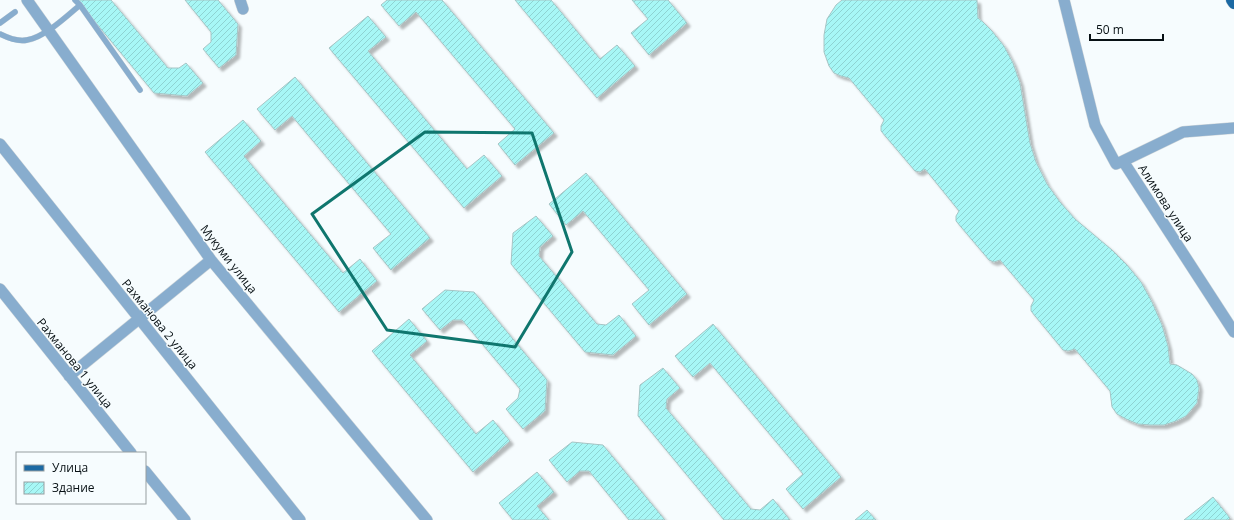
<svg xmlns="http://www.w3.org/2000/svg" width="1234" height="520" font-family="'Open Sans',sans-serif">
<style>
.building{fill:url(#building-hatch);stroke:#a6c4c4;filter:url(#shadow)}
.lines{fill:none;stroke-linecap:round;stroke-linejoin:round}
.service-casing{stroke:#d0d6d9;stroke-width:6}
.minor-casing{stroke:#d0d6d9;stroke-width:12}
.primary-casing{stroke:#d0d6d9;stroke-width:13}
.service{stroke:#88adce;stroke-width:5.5}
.minor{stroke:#88adce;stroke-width:11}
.primary{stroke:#1b69a3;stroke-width:12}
.marked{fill:none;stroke:#0f766e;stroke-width:3;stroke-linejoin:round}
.labels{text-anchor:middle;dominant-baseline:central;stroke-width:3;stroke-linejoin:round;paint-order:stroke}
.street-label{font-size:12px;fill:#071014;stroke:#f6fcfe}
</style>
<defs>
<pattern id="building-hatch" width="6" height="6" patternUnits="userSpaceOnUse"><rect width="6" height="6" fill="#a7f7f6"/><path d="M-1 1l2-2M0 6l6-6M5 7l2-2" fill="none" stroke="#8ed3d2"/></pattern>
<filter id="shadow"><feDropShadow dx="3.5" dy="3.5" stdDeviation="1" flood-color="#0004"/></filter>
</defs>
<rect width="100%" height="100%" fill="#f6fcfe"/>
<path class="building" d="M 77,0 L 111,0 L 168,68 L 179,68 L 186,63 L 203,83 L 187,96 L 154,93 Z
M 185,0 L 218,0 L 238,24 L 236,55 L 219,68 L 203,49 L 211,42 L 211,32 Z
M 387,0 L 442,0 L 554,133 L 515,165 L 498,144 L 515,129 L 416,12 L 399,26 L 381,5 Z
M 515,0 L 551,0 L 600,59 L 617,45 L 635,66 L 597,98 Z
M 632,0 L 668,0 L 687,23 L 649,55 L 631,33 L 648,19 Z
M 842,0 L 977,0 L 978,18 L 983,22 L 992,31 L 1004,46 L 1013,63 L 1020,83 L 1030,143 L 1036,162 L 1047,184 L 1060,202 L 1075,219 L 1112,250 L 1127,265 L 1141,282 L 1152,302 L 1162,325 L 1168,346 L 1170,364 L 1177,365 L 1192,374 L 1197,380 L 1199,388 L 1197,403 L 1186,416 L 1176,421 L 1164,425 L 1150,425 L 1138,424 L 1126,419 L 1117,414 L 1112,407 L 1110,391 L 1075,349 L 1068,351 L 1063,350 L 1031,311 L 1031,306 L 1034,300 L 1000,260 L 994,262 L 989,260 L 956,221 L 956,216 L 959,211 L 925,169 L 920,172 L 915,171 L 881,131 L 881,126 L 884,120 L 849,78 L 841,76 L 834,73 L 829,66 L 824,52 L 824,35 L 827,19 L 836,5 Z
M 368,16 L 386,37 L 368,51 L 467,169 L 484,155 L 502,176 L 464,208 L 329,48 Z
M 295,77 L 430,238 L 391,270 L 373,248 L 391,234 L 292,116 L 275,130 L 257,109 Z
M 243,120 L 261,141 L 244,156 L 343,273 L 360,259 L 377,281 L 339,312 L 205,152 Z
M 586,173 L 687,294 L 649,325 L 632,304 L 649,290 L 583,211 L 566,225 L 549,204 Z
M 536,216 L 553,236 L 540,247 L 539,256 L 597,324 L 606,325 L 619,315 L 636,336 L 613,355 L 585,352 L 511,264 L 513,233 Z
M 445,290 L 474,292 L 547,380 L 545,411 L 523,429 L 506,409 L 518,398 L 520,389 L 462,320 L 453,320 L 440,330 L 422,309 Z
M 409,319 L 427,341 L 410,355 L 476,434 L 493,420 L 510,441 L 473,472 L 372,351 Z
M 713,324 L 841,477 L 803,509 L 786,489 L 803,474 L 710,363 L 693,377 L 675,356 Z
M 663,368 L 680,388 L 667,399 L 666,408 L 751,509 L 760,510 L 773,499 L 790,520 L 724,520 L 638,416 L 640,385 Z
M 572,442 L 603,445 L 665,520 L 629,520 L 589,471 L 580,471 L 567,482 L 549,460 Z
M 537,472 L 554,492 L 537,506 L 549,520 L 513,520 L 499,503 Z
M 1213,497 L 1230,518 L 1228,520 L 1184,520 Z
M 867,510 L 876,520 L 855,520 Z"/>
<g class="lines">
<defs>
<path id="service" d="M 80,5 L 140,90
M 0,23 L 15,12
M 0,34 C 8,38 18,42 27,40 C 45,37 67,16 80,5 L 75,0"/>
<path id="minor" d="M 27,0 L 211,260 L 427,520
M 240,0 L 243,9
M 1064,0 L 1095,125 L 1116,164 L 1123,161 L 1234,332
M 0,144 L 300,520
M 1123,161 L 1183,132 L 1234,128
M 0,289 L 131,453
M 69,376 L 211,260
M 145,471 L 185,520"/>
<path id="primary" d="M 1232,0 L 1234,3"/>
</defs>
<use href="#service" class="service-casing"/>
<use href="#minor" class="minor-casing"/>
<use href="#primary" class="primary-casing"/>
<use href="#service" class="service"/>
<use href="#minor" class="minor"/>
<use href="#primary" class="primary"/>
</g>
<path class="marked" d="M 425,132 L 532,133 L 572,252 L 515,347 L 387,330 L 312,214 Z"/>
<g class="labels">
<g class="street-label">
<text transform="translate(1166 203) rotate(57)">Алимова улица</text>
<text transform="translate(229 259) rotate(52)">Мукуми улица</text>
<text transform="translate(160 324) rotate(51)">Рахманова 2 улица</text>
<text transform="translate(75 363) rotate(51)">Рахманова 1 улица</text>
</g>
</g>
<rect x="16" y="452" width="130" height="52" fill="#f6fcfe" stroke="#969ea0"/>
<rect x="24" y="465" width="20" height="6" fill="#1b69a3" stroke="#969ea0"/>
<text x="52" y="472" font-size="12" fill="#071014">Улица</text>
<rect x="24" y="482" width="20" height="12" fill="url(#building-hatch)" stroke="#969ea0"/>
<text x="52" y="492" font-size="12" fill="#071014">Здание</text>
<path d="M1090 34v6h73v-6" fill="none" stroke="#071014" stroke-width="2"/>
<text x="1096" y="34" font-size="12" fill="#071014" stroke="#f6fcfe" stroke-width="3" paint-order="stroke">50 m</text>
</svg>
